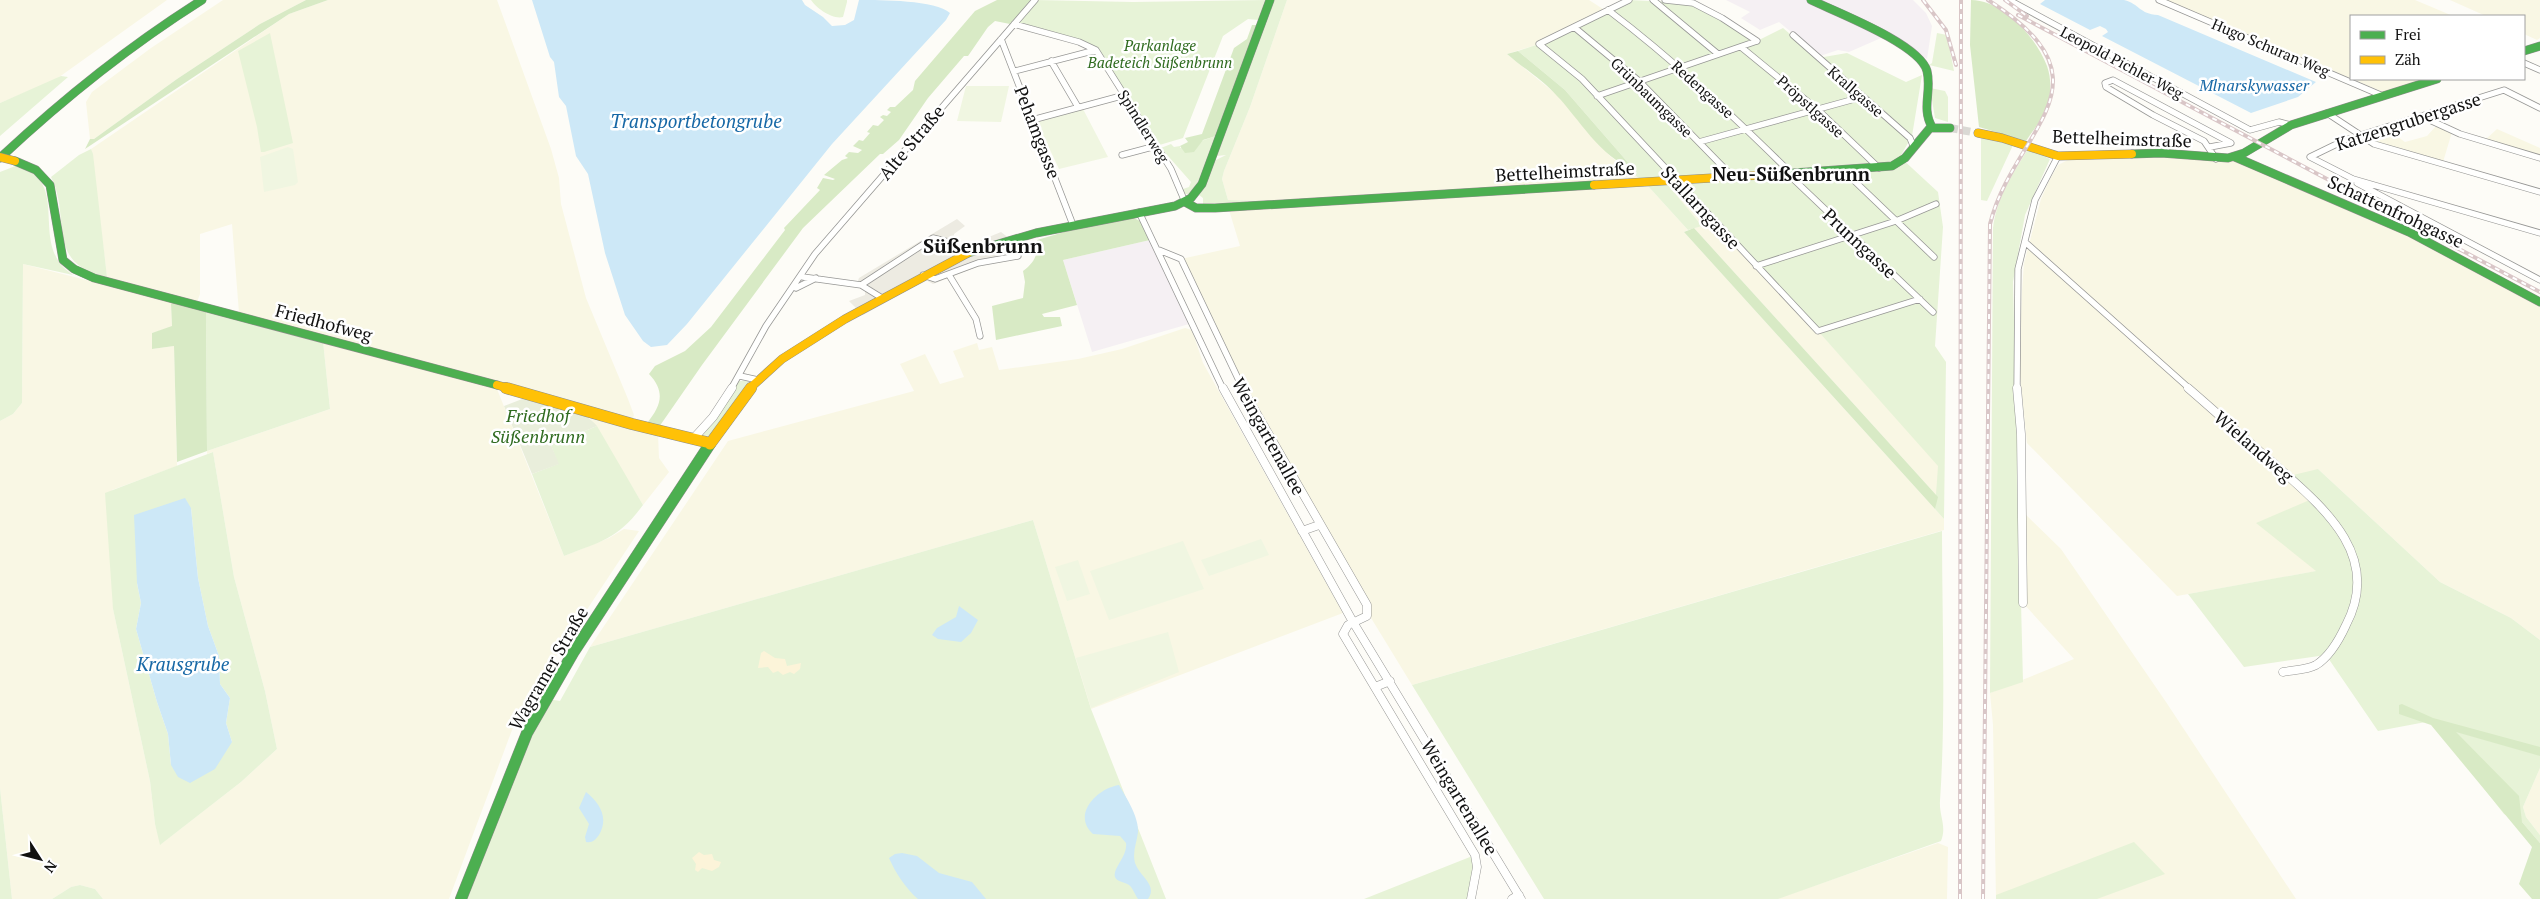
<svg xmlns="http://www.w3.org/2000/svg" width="2540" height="899" font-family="'PT Serif',serif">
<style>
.industrial{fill:#f5f0f3}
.farmland{fill:#f9f7e4}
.green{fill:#e7f3d7;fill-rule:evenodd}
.forest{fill:#d8eac5}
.sand{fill:#fcf4d9}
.cemetery{fill:#e9eedb}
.pitch{fill:#f0f6e1}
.plaza{fill:#edebe2}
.water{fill:#cde8f7}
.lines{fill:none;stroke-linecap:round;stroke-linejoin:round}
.secondary-tunnel{stroke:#dad9d4;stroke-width:8;stroke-dasharray:8 4.5;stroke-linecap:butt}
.street-far1-casing{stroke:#979795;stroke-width:7}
.street-casing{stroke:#979795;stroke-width:9}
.fast-far1-casing{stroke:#8e8d8b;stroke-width:9}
.fast-casing{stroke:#8e8d8b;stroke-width:12}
.slow-far1-casing{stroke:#8e8d8b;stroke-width:9}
.slow-casing{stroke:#8e8d8b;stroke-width:12}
.street-far1{stroke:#fffffe;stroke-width:5.5}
.street{stroke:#fffffe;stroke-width:8}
.fast-far1{stroke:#4caf50;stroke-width:8}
.fast{stroke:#4caf50;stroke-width:11}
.slow-far1{stroke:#ffc107;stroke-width:8}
.slow{stroke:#ffc107;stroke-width:11}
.rail-casing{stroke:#d9c6c7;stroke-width:4}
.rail{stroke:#fff;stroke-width:2;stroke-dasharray:5;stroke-linecap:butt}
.slow-bridge-casing{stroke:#8e8d8b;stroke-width:9;stroke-linecap:butt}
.slow-bridge{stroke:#ffc107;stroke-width:8}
.labels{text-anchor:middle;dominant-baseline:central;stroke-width:5;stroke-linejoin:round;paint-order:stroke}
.far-park-label{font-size:15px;font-style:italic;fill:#2f6b1f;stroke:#fff}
.far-street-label{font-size:15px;fill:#111;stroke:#fff}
.far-water-label{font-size:16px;font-style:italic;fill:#1768a6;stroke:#fff}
.street-label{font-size:18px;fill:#111;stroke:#fff}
.park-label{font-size:18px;font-style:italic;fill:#2f6b1f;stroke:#fff}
.water-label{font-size:19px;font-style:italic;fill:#1768a6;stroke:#fff}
.neighbourhood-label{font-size:19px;font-weight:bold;fill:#111;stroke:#fff}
.quarter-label{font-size:20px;font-weight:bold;fill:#111;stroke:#fff}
</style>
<rect width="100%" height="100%" fill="#fdfcf7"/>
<path class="industrial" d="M 1726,0 L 1913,0 L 1926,13 L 1932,26 L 1927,59 L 1911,46 L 1888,35 L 1849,52 L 1838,50 L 1820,56 L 1779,22 L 1760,30 L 1741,18 L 1750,12 Z
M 1150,240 L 1189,324 L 1092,352 L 1063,260 Z"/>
<path class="farmland" d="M 0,0 L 167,0 L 55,80 L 0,103 Z
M 223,0 L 306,0 L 260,24 L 177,79 L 94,139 L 90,139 L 86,102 L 92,92 L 151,48 Z
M 328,0 L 497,0 L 551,149 L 559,178 L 561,204 L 586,298 L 628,399 L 634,415 L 633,418 L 585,407 L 467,373 L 239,313 L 232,224 L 200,234 L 200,294 L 197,302 L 107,277 L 91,149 L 289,14 Z
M 1287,0 L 1589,0 L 1606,11 L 1539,44 L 1507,54 L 1556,94 L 1610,156 L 1640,179 L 1266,201 L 1228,200 L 1222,179 L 1224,171 L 1250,107 Z
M 2164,0 L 2415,0 L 2453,16 L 2351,16 L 2351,79 L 2423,79 L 2383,92 Z
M 2450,0 L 2540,0 L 2540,38 L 2537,40 L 2524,34 L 2524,16 L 2486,16 Z
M 2437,125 L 2452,132 L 2443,162 L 2394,149 L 2367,138 L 2367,136 L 2387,129 L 2405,142 L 2427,136 Z
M 2497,129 L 2540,148 L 2540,156 L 2485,140 Z
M 2157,154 L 2227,159 L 2242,163 L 2395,229 L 2540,305 L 2540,640 L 2511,618 L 2440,582 L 2318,469 L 2313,499 L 2317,571 L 2177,596 L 2027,443 L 2019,367 L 2022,291 L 2024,263 L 2041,199 L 2049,181 L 2058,165 L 2070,159 Z
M 1666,184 L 1679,186 L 1818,331 L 1907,429 L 1939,466 L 1938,497 L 1694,228 L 1702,226 Z
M 1648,186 L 1688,230 L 1684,232 L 1935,509 L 1944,519 L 1944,530 L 1412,685 L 1368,613 L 1238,381 L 1181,259 L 1240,246 L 1229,210 Z
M 23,264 L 173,302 L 171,304 L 172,327 L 152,333 L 152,349 L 174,346 L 177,466 L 112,490 L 113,609 L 150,781 L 155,824 L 161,844 L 241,782 L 277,749 L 265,691 L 234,577 L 213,452 L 207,454 L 207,451 L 330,409 L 323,341 L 497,389 L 564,556 L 609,538 L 624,529 L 639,531 L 535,688 L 512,730 L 449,899 L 103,899 L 95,889 L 80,885 L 71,887 L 52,899 L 12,899 L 0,788 L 0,421 L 13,414 L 22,403 Z
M 1185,328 L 1192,330 L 1203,363 L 1343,613 L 1091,709 L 1033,520 L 590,647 L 728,441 L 914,391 L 900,364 L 925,354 L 940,384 L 964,377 L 953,351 L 977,343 L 979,350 L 992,347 L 999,370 L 1078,359 L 1122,349 Z
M 589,416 L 658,434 L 659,458 L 669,472 L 643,505 Z
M 2020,509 L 2061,549 L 2166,702 L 2296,899 L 1996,899 L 1993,725 L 1990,693 L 2074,659 L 2023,603 Z
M 2540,768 L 2540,835 L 2526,817 L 2523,807 Z
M 1938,843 L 1948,847 L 1947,899 L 1776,899 Z"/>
<path class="green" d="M 811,0 L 847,0 L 847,2 L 843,17 C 833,20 816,8 811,0 Z
M 1035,0 L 1133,2 L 1266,0 L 1259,20 L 1248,19 L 1223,36 L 1183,138 L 1156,146 L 1096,50 L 1014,24 Z
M 1273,0 L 1287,0 L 1250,107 L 1224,171 L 1222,179 L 1228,200 L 1266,201 L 1640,179 L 1622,165 L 1631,166 L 1565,90 L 1518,51 L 1539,44 L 1629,0 L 1690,3 L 1757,41 L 1783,28 L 1818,58 L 1847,53 L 1906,82 L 1922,75 L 1912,136 L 1900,157 L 1938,192 L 1943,227 L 1935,346 L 1946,362 L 1944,519 L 1935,509 L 1938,466 L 1818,331 L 1676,184 L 1667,184 L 1702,226 L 1688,230 L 1648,186 L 1203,204 L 1203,198 L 1199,195 L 1214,161 L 1226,155 L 1217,156 Z
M 270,33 L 293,143 L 264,152 L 261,152 L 257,127 L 238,51 Z
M 1937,33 L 1947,35 L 1954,71 L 1929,65 L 1932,63 Z
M 61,76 L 68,77 L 0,136 L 0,103 Z
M 1930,88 L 1945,91 L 1948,97 L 1948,122 L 1935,118 Z
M 1216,136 L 1198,182 L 1189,194 L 1184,194 L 1183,189 L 1189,187 L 1191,182 L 1161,148 L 1171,144 L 1174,147 L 1180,146 L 1180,148 Z
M 1981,138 L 2013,145 L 1987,201 L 1981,200 Z
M 91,149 L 93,154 L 107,277 C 44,264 72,218 51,177 L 79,155 Z
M 2028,149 L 2050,159 L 2025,215 L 2013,282 L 2023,682 L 1990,693 L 1993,228 C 1997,197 2012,175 2028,149 Z
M 18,165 C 66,182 37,229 59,262 C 62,267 68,271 73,275 L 23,264 L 22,403 L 13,414 L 0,421 L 0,172 Z
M 206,312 L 323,341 L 330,409 L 207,451 Z
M 750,380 L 709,436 L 701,435 L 739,381 Z
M 597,426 L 643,505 C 618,539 602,541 564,556 L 532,474 L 558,464 L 551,445 Z
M 213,452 L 234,577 L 265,691 L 277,749 L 241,782 L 160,845 L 155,824 L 150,781 L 113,609 L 105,493 ZM 191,508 L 198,578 L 208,626 L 219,656 L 220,684 L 230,698 L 226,723 L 232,742 L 171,765 L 168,734 L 157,702 L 136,629 L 141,603 L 137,583 Z
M 2318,469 L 2440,582 L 2511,618 L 2540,640 L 2540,768 L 2523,807 L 2526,817 L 2540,835 L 2540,843 L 2522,822 L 2504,814 L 2431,721 L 2378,731 L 2326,655 L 2244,667 L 2188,594 L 2316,571 L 2256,523 L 2312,499 L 2289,476 Z
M 1033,520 L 1091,709 L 1166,899 L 466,899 L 513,775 L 548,699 L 560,701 L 590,647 Z
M 1942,531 C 1942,621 1946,711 1940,801 C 1939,816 1947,826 1941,841 L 1778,899 L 1544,899 L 1412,685 Z
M 0,788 L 12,899 L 0,899 Z
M 2134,842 L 2165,874 L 2097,899 L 1996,899 L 1996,895 Z
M 1475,855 L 1471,899 L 1364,899 Z
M 80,885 L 95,889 L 103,899 L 52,899 L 71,887 Z"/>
<path class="forest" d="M 306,0 L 328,0 L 289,14 L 85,149 L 90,139 L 94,139 L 177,79 L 260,24 Z
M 997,0 L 1032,0 L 1010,24 L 995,21 L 988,27 L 968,56 L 964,56 L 928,98 L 899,140 L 883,154 L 880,154 L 803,228 L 702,365 L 659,427 L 647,423 C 661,406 666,392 649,374 L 655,366 L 685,351 L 711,327 L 785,230 L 784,228 L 820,190 L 817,188 L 823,178 L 833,180 L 835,179 L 824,175 L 842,160 L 848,158 L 845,156 L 849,152 L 858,153 L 862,150 L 853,146 L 859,140 L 863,141 L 870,133 L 867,132 L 873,125 L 878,126 L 884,120 L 880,117 L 883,115 L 887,116 L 891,112 L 887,110 L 890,107 L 895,107 L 913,90 L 915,81 L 975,11 Z
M 1971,0 C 2003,0 2036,37 2047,66 C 2051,77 2051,89 2049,100 C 2046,115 2034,129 2026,141 L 1979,127 L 1970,45 Z
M 1252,25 L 1257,25 L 1216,136 L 1203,140 L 1194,152 L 1185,153 L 1180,146 L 1188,142 L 1185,138 L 1202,134 L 1234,48 L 1247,39 Z
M 1518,51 L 1565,90 L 1631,166 C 1604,162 1576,115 1557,96 C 1543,80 1523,68 1507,54 Z
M 1134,218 L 1140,221 L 1150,240 L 1063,260 L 1077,305 L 1042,314 L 1044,317 L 1060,317 L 1062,326 L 996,340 L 992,306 L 1023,298 L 1025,282 L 1023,271 C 1035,262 1038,255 1037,240 L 1071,230 Z
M 1694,228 L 1938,497 L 1935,509 L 1684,232 Z
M 173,302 L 206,312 L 207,451 L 177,462 L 174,346 L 152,349 L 152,333 L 172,326 L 171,304 Z
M 2402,704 L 2433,718 L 2540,747 L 2540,756 L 2456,732 L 2519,796 L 2522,822 L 2540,843 L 2540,899 L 2532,899 L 2519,884 L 2532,847 L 2431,725 L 2399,714 L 2399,705 Z"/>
<path class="sand" d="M 764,651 L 775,658 L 785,659 L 787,666 L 801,663 L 800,669 L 794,674 L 790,672 L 783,675 L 778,671 L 773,673 L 768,667 L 758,668 L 761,653 Z
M 699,852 L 704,855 L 712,854 L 714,860 L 721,862 L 719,867 L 712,871 L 702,868 L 698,872 L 695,870 L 696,864 L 692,858 Z"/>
<path class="cemetery" d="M 530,396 L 558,407 L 559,411 C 572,406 589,416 597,426 L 551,445 L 559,464 L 532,474 L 504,406 Z"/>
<path class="pitch" d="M 966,86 L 1009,86 L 1001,122 L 957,121 Z
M 1083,109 L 1108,157 L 1059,169 L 1036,120 Z
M 288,147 L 293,149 L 298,182 L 295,185 L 264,192 L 260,157 Z
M 1261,539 L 1269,555 L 1209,576 L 1201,560 Z
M 1183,541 L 1204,589 L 1109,620 L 1090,571 Z
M 1078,560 L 1090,594 L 1067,601 L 1055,567 Z
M 1168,632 L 1179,672 L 1091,708 L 1076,658 Z"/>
<path class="plaza" d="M 957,219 L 965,226 L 954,234 L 954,240 L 959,247 L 962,248 L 1001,232 L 1019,246 L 1022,256 L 985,264 L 933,284 L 926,280 L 863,315 L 849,301 L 865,295 L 865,291 L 856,286 L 859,278 Z"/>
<path class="water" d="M 532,0 L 802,0 L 805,5 L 823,17 L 832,26 L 845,25 L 854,20 L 859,0 C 881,0 936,0 950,13 L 946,20 L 832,144 L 687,324 L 667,345 L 651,347 L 643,341 L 625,315 L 605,253 L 588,174 L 576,156 L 566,106 L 559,97 L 554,62 L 550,57 Z
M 2045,0 C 2065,0 2107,0 2124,0 C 2140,4 2139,14 2158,15 L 2316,82 L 2298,97 L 2251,113 L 2102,36 L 2108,32 L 2106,29 L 2100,26 L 2090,30 L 2040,4 Z
M 185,498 L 191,508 L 198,578 L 208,626 L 219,656 L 220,684 L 230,698 L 226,723 L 232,742 L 215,769 L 190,783 L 178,777 L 171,765 L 168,734 L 157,702 L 136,629 L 141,603 L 137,583 L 134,515 Z
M 959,606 L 978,620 L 971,633 L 961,642 L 938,639 L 932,635 L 937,628 L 956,617 Z
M 1119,785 C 1126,797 1139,817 1138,832 C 1137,842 1132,852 1135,863 C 1140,877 1158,885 1148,899 L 1138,899 C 1135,895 1133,888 1129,885 C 1125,882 1117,882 1115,877 C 1112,869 1128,856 1126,843 L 1120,836 L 1093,834 C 1071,814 1098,788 1119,785 Z
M 586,792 C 600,803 609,818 599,835 C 595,840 593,843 586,842 L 585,837 L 589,824 L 579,808 Z
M 902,853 L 917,856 L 939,873 L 972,882 L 986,899 L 918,899 C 906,889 895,872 889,858 L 895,854 Z"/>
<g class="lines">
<path class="secondary-tunnel" d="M 1950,128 L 1978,133"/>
<defs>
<path id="street-far1" d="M 1629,0 L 1539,44 L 1582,79 L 1818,331 L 1920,299
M 1653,0 L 1718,54
M 1665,0 L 1693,3 L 1722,18 L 1757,41
M 2009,0 L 2250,130 L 2279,122 L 2291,125
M 2159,0 L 2383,96
M 1608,10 C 1674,60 1733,116 1792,174
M 1014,24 L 1079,42 L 1096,50 L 1171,169 L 1185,202
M 1574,27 L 1639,81 L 1727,171
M 1793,35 L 1910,138 L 1914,148
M 1001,39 L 1073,225
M 1741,47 L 1818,110 L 1879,168
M 1051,61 L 1078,107
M 2524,63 L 2540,70
M 1015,71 L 1096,50
M 1597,96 L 1757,41
M 2540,108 L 2504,90 L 2345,140 L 2310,157 L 2353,179 L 2540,233
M 2327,113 L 2374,144 L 2540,192
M 2421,116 L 2460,134 L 2540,158
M 1032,120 L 1125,95
M 1699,142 L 1862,97
M 2210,147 L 2231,143 L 2113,80 L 2105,83 L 2106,87 L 2153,115 L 2204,141 L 2216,159
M 1122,155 L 1156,146
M 1844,171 L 1934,257
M 1788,174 L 1933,312
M 2357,183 L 2540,280
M 1139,212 L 1223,389
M 2025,242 L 2190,389
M 1159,250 L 1181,259 L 1243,389
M 1756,266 L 1896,221 L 1936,204
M 923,275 L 935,279 L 978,263 L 1018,256
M 949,275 L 976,319 L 980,336
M 803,277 L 861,285 L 882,298
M 861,285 L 933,238 L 945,241 L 962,255
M 796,288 L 816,278
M 740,376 L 758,380
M 731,389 L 766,326 L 815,254 L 1035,0
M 2017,389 L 2018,269 L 2035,200 L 2058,156"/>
<path id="street" d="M 1223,388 L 1353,622 L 1521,899
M 1242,388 L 1367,605 L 1367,616 L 1348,625 L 1343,634 L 1475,855 L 1477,867 L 1471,899
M 2017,388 L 2021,434 L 2023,603
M 2188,388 C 2216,412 2243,437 2271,461 C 2319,504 2384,553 2346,625 C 2340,638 2329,657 2316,665 C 2307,670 2293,670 2283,672
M 693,439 L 713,417 L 732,388
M 1302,531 L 1319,525
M 1375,687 L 1390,681
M 1512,899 L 1519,895"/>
<path id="fast-far1" d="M 1811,0 C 1836,12 1920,44 1927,71 C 1932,91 1921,108 1932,127
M 2524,51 L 2540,46
M 2132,154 L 2161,153 L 2228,158 L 2244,153 L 2291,125 L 2437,79
M 2235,157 L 2409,232 L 2540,302
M 0,158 C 63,99 129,46 202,0
M 15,161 L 36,170 L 50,185 L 63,260 L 74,269 L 94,278 L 497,385
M 1779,174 L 1892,166 L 1905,158 L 1930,128 L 1950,128
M 1185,202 L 1196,208 L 1215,208 L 1594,185
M 968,253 L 1036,233 L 1175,206 L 1191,198 L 1202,184 L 1270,0"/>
<path id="fast" d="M 461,899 L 527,733 L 573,653 L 710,444"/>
<path id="slow-far1" d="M 1978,133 L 2002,138 L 2058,156 L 2132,154
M 1594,185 L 1779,174
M 497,385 L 511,389
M 749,389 L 782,359 L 845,319 L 968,253"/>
<path id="slow" d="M 506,388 L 632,424 L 710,443
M 710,444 L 751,388"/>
</defs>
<use href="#street-far1" class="street-far1-casing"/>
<use href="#street" class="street-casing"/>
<use href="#fast-far1" class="fast-far1-casing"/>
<use href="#fast" class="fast-casing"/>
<use href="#slow-far1" class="slow-far1-casing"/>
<use href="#slow" class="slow-casing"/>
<use href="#street-far1" class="street-far1"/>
<use href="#street" class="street"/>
<use href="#fast-far1" class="fast-far1"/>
<use href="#fast" class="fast"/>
<use href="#slow-far1" class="slow-far1"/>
<use href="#slow" class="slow"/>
<defs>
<path id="rail" d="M 1923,0 L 1946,30 L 1956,65
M 2005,0 L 2027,16
M 2018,15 L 2540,292
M 1960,899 L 1961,0
M 1983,899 L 1990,224 C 2014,128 2120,84 1988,0"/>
</defs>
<use href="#rail" class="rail-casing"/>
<use href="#rail" class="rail"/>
<defs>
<path id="slow-bridge" d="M 0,157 L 15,161"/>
</defs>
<use href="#slow-bridge" class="slow-bridge-casing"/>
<use href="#slow-bridge" class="slow-bridge"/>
</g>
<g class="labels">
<g class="far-park-label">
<text x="1160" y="45">Parkanlage<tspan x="1160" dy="17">Badeteich Süßenbrunn</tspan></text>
</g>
<g class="far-street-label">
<text transform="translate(2271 47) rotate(23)">Hugo Schuran Weg</text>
<text transform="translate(2122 62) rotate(28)">Leopold Pichler Weg</text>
<text transform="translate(1703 89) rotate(42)">Redengasse</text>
<text transform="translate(1856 91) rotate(41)">Krallgasse</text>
<text transform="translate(1652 97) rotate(44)">Grünbaumgasse</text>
<text transform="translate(1811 106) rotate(42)">Pröpstlgasse</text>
<text transform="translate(1144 126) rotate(58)">Spindlerweg</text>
</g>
<g class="far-water-label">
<text x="2254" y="85">Mlnarskywasser</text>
</g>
<g class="street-label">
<text transform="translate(2408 121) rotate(-18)">Katzengrubergasse</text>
<text transform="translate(1038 132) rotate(69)">Pehamgasse</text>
<text transform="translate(2122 138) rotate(2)">Bettelheimstraße</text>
<text transform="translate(911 142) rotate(-50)">Alte Straße</text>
<text transform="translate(1565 171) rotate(-3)">Bettelheimstraße</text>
<text transform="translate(1701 207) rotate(47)">Stallarngasse</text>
<text transform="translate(2396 211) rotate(25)">Schattenfrohgasse</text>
<text transform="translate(1860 243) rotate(43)">Prunngasse</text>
<text transform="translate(324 322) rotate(15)">Friedhofweg</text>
<text transform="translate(1269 436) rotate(61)">Weingartenallee</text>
<text transform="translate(2254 446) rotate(41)">Wielandweg</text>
<text transform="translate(548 668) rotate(-60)">Wagramer Straße</text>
<text transform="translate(1460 797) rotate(59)">Weingartenallee</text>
</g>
<g class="park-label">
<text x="538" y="415">Friedhof<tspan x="538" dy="21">Süßenbrunn</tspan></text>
</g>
<g class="water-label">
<text x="696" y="120">Transportbetongrube</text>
<text x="183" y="663">Krausgrube</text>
</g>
<g class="neighbourhood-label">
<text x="1791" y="173">Neu-Süßenbrunn</text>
</g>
<g class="quarter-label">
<text x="983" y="245">Süßenbrunn</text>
</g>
</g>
<rect x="2350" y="15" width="175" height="65" fill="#ffffff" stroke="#a0a0a0"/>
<rect x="2360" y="31" width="25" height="8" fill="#4caf50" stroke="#a0a0a0"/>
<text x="2395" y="40" font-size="15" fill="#111111">Frei</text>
<rect x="2360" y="56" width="25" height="8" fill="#ffc107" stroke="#a0a0a0"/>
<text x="2395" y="65" font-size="15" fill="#111111">Zäh</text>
<g transform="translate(40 859) rotate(126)" stroke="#ffffff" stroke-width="4" paint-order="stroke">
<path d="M0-4L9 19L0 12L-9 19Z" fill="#111111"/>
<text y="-8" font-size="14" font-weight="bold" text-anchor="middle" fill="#111111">N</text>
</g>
</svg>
